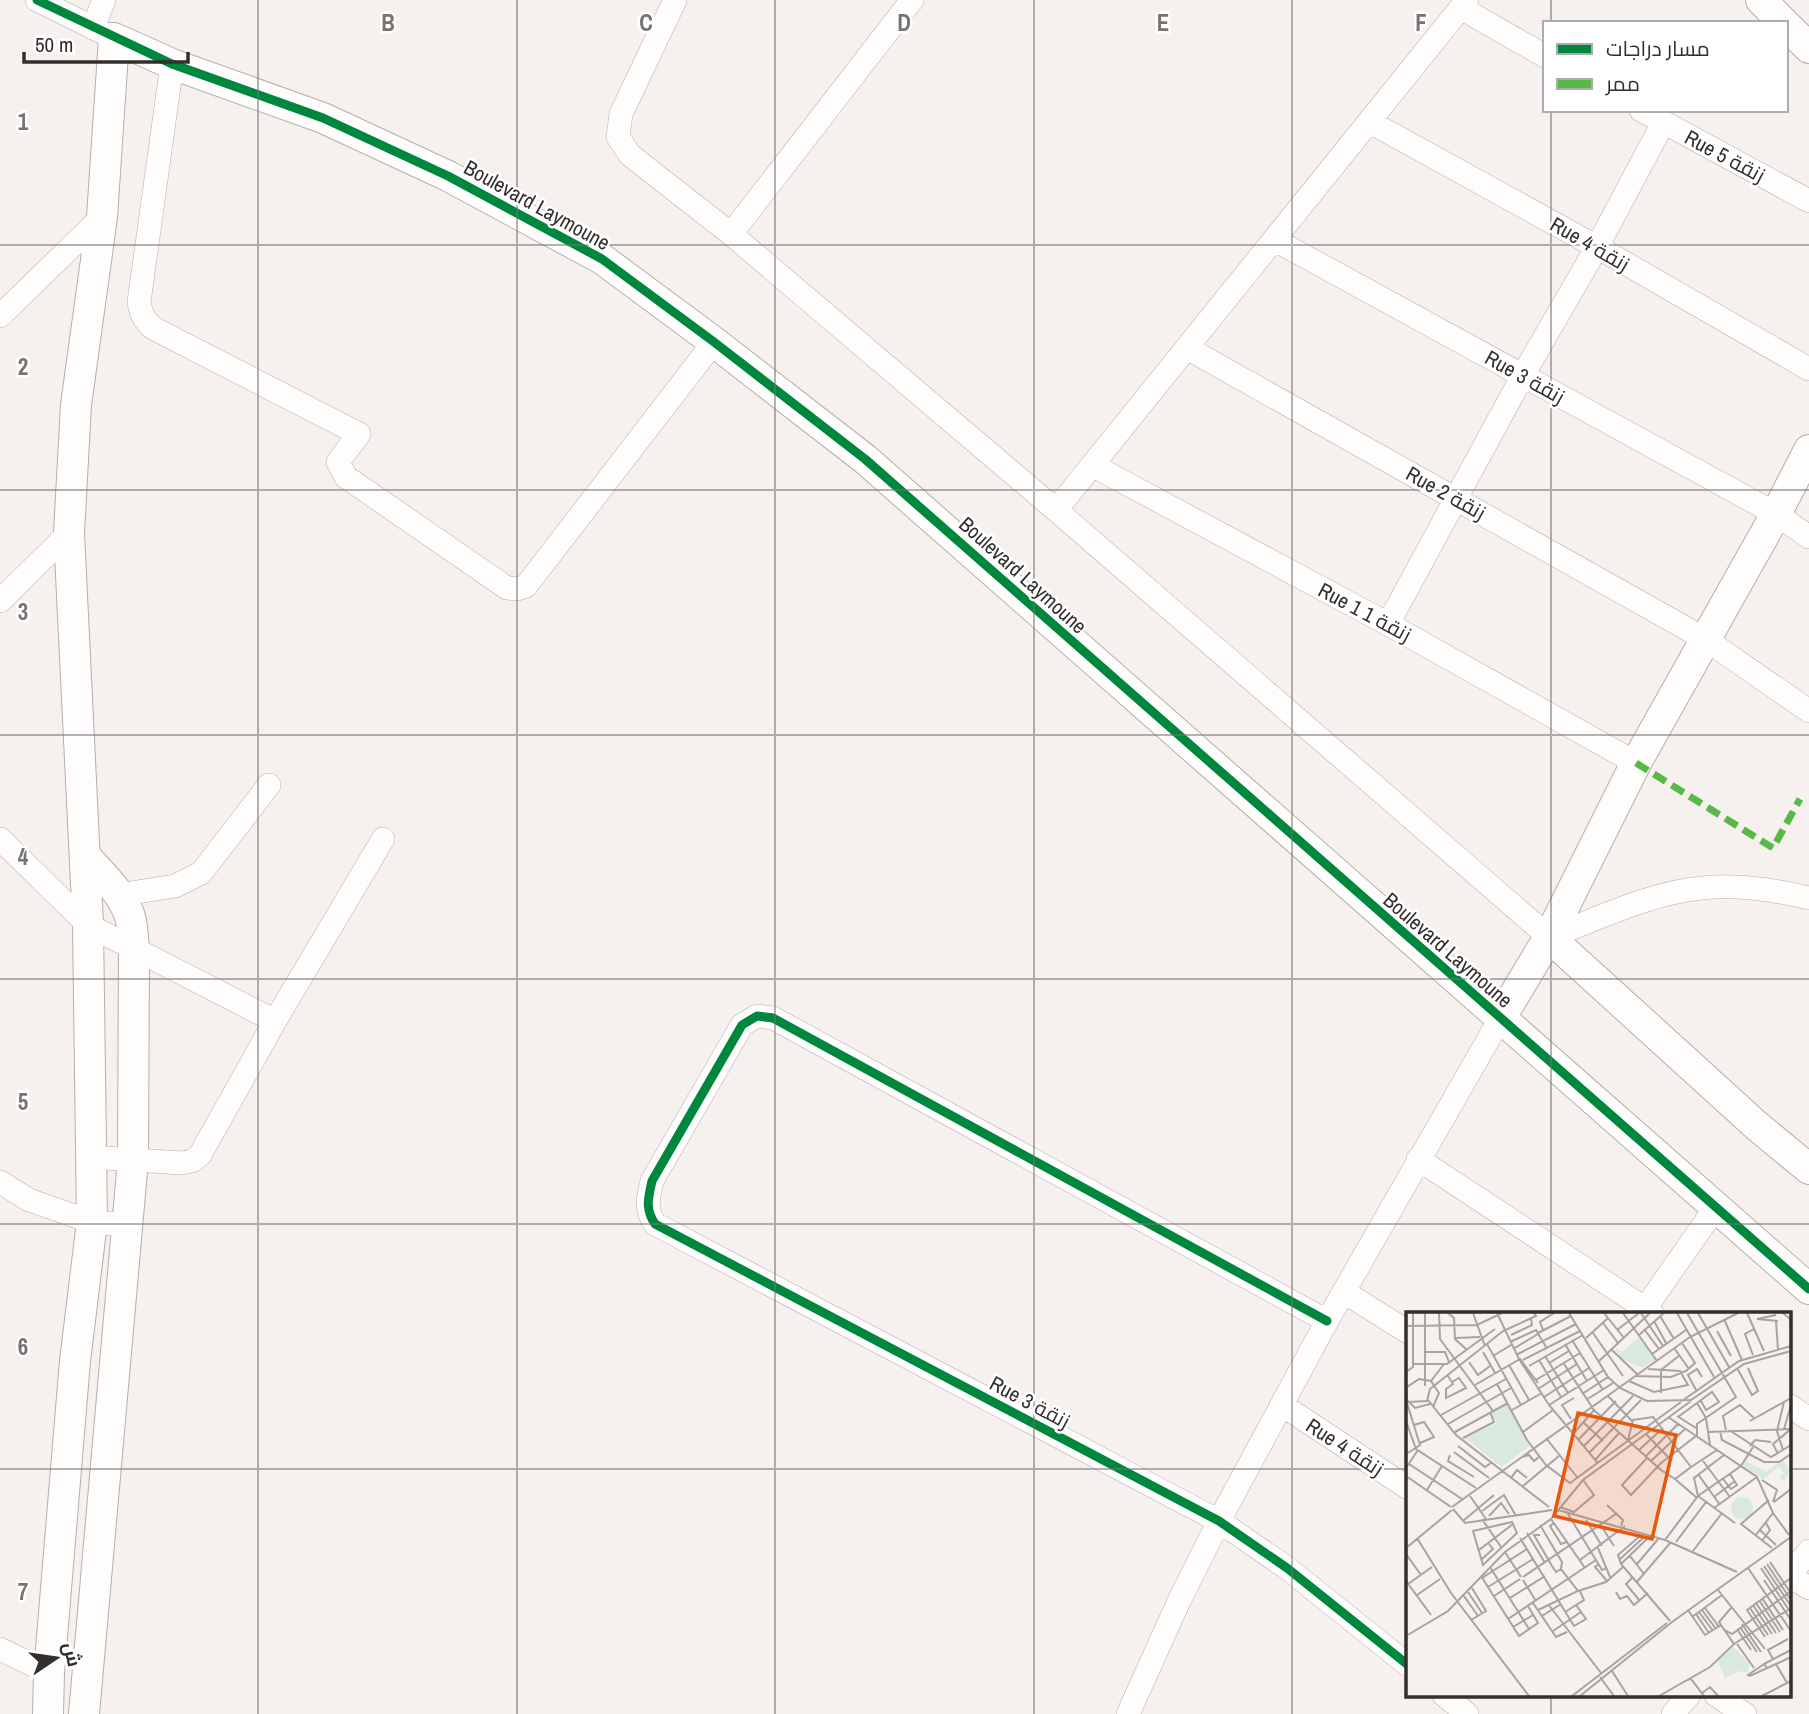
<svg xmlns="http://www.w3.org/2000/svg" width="1809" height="1714" font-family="'Archivo Narrow',Cairo,sans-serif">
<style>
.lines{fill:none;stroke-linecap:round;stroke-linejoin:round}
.minor-casing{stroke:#b3afad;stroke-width:24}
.tertiary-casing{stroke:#b3afad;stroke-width:32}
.minor{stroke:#fefdfc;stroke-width:23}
.tertiary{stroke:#fefdfc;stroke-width:30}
.quiet{stroke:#58b947;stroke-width:7;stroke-dasharray:14 7;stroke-linecap:butt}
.cycleway-casing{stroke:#fff;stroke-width:13}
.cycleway{stroke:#00873e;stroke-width:9}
.grid{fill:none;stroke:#777371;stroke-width:2;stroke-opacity:0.55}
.labels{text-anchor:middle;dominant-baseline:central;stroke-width:5;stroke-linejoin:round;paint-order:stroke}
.street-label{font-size:21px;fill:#332f2d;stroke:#fff}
.inset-road{fill:none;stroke:#a8a3a1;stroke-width:2}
.view{fill:#e8590c;fill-opacity:0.15;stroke:#e8590c;stroke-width:3.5}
.inset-edge{fill:none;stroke:#332f2d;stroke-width:3.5}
.grid-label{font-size:23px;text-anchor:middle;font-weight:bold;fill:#777371;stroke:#fff;stroke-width:5;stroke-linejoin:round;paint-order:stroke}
</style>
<rect width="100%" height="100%" fill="#f6f1ee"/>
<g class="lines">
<defs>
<path id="minor" d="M 37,0 L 114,38
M 675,0 L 621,114 L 618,137 L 630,155 L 731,234 L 1056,510 L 1549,937 C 1598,919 1649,893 1702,888 C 1738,884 1775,890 1809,898
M 1461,8 L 1545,56
M 93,28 L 104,0
M 172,64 L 139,302 C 141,314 144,320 153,328 L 359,434 L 338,462 L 346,477 L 507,588 L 517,589 L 526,586 L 714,342
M 1641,110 L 1809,201
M 1370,122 L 1597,247 L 1809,369
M 731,234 L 912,0
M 1275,240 L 1776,514 L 1809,537
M 0,316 L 102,217
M 1187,348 L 1705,639 L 1809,711
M 1092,465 L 1388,624 L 1636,763
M 1056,510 L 1467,0
M 0,601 L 69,533
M 1388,624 L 1523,375 L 1597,247 L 1663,123
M 0,839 L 88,925 L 275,1021
M 118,895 L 175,886 L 201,873 L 269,785
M 91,1157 L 181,1163 L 192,1161 L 200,1155 L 275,1021 L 383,839
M 1418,1159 L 1652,1313
M 0,1182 L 29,1200 L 92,1222 L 127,1225
M 1344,1292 L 1408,1332
M 1642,1313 L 1716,1207
M 1327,1321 L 773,1018 L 757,1016 L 742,1025 L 652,1181 C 648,1199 645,1209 655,1224 L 1219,1521 L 1287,1568 L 1408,1665
M 1282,1405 L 1408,1488
M 1790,1406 L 1809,1419
M 1790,1575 L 1809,1551
M 1790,1576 L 1809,1588
M 0,1649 L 49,1673
M 1444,1695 L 1467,1714
M 1716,1695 L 1745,1714
M 1128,1714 L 1179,1601 L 1219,1521 L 1327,1321 L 1500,1019
M 1673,1714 L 1689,1695"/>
<path id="tertiary" d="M 1761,0 L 1784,23
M 1786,25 L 1809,48
M 1549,937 L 1757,1126 L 1809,1169
M 1500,1019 L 1549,937 L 1636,763 L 1776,514 L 1809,450
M 48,1714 L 49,1673 L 75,1361 L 92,1222 L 88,925 L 69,533 L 76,405 L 102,217 L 114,38 L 172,64 L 323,118 L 448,176 L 602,259 L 714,342 L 865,459 L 1809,1289
M 84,1714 L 133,1160 L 134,949 C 133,940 133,930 131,921 C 126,896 102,875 86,857"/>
</defs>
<use href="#minor" class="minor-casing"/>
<use href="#tertiary" class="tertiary-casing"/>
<use href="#minor" class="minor"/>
<use href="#tertiary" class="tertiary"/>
<path class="quiet" d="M 1636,763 L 1773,848 L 1800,799"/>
<defs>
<path id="cycleway" d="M 37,0 L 172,64 L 323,118 L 448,176 L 602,259 L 714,342 L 865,459 L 1809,1289
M 1327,1321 L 773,1018 L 757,1016 L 742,1025 L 652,1181 C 648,1199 645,1209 655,1224 L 1219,1521 L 1287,1568 L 1408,1665"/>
</defs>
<use href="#cycleway" class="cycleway-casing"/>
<use href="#cycleway" class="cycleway"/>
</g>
<path class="grid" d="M 258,0 L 258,1714M 517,0 L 517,1714M 775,0 L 775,1714M 1034,0 L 1034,1714M 1292,0 L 1292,1714M 1551,0 L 1551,23M 1551,110 L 1551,1313M 0,245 L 1809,245M 0,490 L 1809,490M 0,735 L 1809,735M 0,979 L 1809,979M 0,1224 L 1809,1224M 0,1469 L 1408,1469M 1790,1469 L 1809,1469M 1551,1695 L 1551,1714"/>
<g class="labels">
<g class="street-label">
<text transform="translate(1725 156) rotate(28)">Rue 5 زنقة</text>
<text transform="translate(537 205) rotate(29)">Boulevard Laymoune</text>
<text transform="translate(1590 244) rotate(30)">Rue 4 زنقة</text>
<text transform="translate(1525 377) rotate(29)">Rue 3 زنقة</text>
<text transform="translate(1446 493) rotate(29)">Rue 2 زنقة</text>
<text transform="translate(1023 575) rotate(42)">Boulevard Laymoune</text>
<text transform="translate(1365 612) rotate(28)">Rue 1 زنقة 1</text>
<text transform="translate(1448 950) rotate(41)">Boulevard Laymoune</text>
<text transform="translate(1030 1402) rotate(28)">Rue 3 زنقة</text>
<text transform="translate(1345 1447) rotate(33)">Rue 4 زنقة</text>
</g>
</g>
<g transform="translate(1406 1312)">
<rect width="385" height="385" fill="#f6f1ee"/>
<path d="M 233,25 L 249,48 L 237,56 L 215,46 L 209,36 L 216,40 ZM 101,92 L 123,134 L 96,155 L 59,126 L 91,111 L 85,101 ZM 327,335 L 343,351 L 342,361 L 335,359 L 319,366 L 312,349 Z" fill="#dae9de"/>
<path d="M 377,147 L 382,158 L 385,156 L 378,170 L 373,165 L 378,161 L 373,155 L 357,167 L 337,154 L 340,149 L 360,160 Z" fill="#dae9de"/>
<path d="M325 196a11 11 0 1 1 22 0a11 11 0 1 1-22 0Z" fill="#dae9de"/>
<path class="inset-road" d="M 19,1 L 19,74M 33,1 L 34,27 L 87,99M 42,1 L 48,6 L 49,27 L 60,37M 67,1 L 79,34M 91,1 L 113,47 L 143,93 L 191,150M 163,1 L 202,65 L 214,76 L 241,89 L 285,88 L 338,52 L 385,39M 198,1 L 218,26M 217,1 L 251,49M 235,1 L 257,34M 271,1 L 308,65M 281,1 L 330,85 L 291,112 L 291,124M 292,1 L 323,55M 341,1 L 358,39M 377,1 L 384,7 L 385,19M 370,3 L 351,7 L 372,9M 254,4 L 268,27M 318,7 L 336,48M 248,9 L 260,31M 370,9 L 372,38M 197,11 L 212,31M 0,14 L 71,13 L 96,1M 238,17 L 253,37M 137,18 L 134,10 L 148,1M 211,18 L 233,1M 311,19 L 325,44M 132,21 L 165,4M 187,21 L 217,64M 105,23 L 126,13 L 125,7M 233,23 L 258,1M 49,26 L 74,25M 180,26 L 202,6M 166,28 L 197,78M 104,30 L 130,18 L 140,35M 81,32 L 115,93M 159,32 L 181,69M 268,36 L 283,57M 107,37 L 132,22M 206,38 L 232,63M 18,40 L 39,40 L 43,50M 77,40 L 89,61M 246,42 L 280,18M 110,43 L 170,12M 347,43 L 339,22 L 348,17M 87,44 L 105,33M 139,44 L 162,81M 117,48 L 174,19M 133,48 L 155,85M 63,50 L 72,63 L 84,54M 192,50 L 244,1M 143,51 L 163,39M 7,52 L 41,52 L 89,17M 158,52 L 188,98 L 255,158 L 269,167 L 285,155 L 247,105 L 227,108 L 222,128M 103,53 L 123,88M 123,54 L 177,23M 331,56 L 346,83 L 352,79 L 342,56M 0,60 L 7,55 L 7,1M 42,64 L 47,72 L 40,77 L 40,86 L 60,76 L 53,66 L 46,70M 230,64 L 265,65 L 280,59 L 289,51 L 276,31M 130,68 L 174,41M 25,69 L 38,52M 223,69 L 248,80 L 282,73 L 274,59 L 242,57M 91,72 L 121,128 L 140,153 L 164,171 L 275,90M 69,73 L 114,47 L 132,71M 1,75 L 13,67 L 25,69 L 33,81 L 27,95M 24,77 L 97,19 L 130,4 L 128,1M 132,77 L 171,52M 1,78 L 1,88 L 9,96 L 24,92M 290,78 L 282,63 L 291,57 L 296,65M 255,81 L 255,58 L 274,43M 176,82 L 202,65M 202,84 L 226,109M 138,85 L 183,56M 22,88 L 50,123 L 143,195M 180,88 L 207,71M 276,89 L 333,49 L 385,34M 2,90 L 21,89 L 24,77M 291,91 L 300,106 L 304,133M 143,93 L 198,58M 106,98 L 136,81M 35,103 L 100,67M 271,104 L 290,116M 262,105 L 351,165 L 367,201 L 383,223M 272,105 L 306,80 L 313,90 L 300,98 L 295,89M 165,107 L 156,93 L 168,86M 0,109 L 10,137 L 70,176M 344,109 L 385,86M 177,110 L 197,129M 42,112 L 105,76M 8,113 L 18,110 L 28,125 L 14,131M 378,117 L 385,93M 320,118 L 317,104 L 334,93 L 348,106M 323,118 L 365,145 L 385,133M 314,119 L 316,128 L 358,150 L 373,150 L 385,142M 49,120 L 102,91M 117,120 L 147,98M 302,120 L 385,117M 168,121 L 188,98M 240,122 L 262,145M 57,126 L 88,110 L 84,100M 140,126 L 171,165M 173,127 L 210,89M 52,134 L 79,155 L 85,151M 178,134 L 227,84M 344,134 L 349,128 L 365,130M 233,138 L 257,116M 377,138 L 371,119 L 378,90M 48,140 L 83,166M 183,141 L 235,88M 0,142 L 14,133 L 1,91M 372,142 L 367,132 L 385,117M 44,143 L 42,149 L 68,165M 318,143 L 288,166 L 292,184 L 329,211M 240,144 L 272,112M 116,145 L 123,143 L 128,149 L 134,144M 241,146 L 216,173 L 225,183 L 255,151 L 290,124M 189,148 L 213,121M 245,149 L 279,117M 297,149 L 324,185M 3,152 L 56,187M 285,155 L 311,138M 0,156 L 12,138M 292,162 L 314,193M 0,164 L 45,195M 105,166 L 111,158 L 121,166M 269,167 L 291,186M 317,167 L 325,177 L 331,173 L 324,162M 356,168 L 371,178 L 367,190M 117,174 L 153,144M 21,178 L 36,154M 64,184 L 80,207M 308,185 L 329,169M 363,188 L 335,212 L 366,236M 368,190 L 385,177M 201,193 L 217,208 L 215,214M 46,195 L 284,25 L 332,1M 154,195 L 168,200 L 188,183 L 177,168M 308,196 L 351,165M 47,197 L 59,211 L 146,198M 152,198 L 259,228 L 331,260M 76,199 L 98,183 L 110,204M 162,202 L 196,258 L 201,256M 83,204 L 95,191 L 103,202M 76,207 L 95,235M 145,207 L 179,256M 180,208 L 196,234M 57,209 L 88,183M 106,210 L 111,221 L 77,253 L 67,219 ZM 148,211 L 144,214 L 155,232 L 161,230M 196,215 L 208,234M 354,218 L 370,233M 121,221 L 139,251M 134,223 L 128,223 L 146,254 L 150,260 L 155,257M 234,224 L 212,243 L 215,252 L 264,309M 349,224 L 367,201M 11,226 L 45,281 L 123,384M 114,226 L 168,314 L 180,307 L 170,293M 259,228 L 292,184 L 335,154 L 347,135M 356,229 L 364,218 L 360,211M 270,230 L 300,190M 0,236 L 46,198M 192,236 L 204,265M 73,238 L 107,212M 287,239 L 316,201M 99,240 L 115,265M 0,242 L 15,263M 224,244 L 238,262M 76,247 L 87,237 L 83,232M 174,248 L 219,214M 213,248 L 237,226M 193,252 L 189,255 L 201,269M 215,252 L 244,224M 231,252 L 253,226M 361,252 L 385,288M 358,254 L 385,294M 84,255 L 123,317M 342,256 L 385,319M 355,256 L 385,301M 75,264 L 113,324 L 132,311 L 122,294M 117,265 L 210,202M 76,266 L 121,237M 226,266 L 220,272 L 234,289M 117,268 L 130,289M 358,268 L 385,308M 0,269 L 25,303M 230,271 L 265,230M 2,272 L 26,255M 82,275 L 127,247M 312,278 L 359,337M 172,279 L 200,270 L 217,255M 62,280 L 76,301M 210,280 L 214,287 L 221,284 L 228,293 L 242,281M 11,283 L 34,267M 58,284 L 72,304M 88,284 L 114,267M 104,286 L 139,264M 356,286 L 377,318M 353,288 L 374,320M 127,291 L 150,325 L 161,320M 350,291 L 370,321M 142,292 L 195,361M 347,293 L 366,322M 299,296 L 313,315M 325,296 L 313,310 L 328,332M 344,296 L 362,323M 132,298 L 172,279 L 155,257 L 156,250 L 134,213M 282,298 L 299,323 L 315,313M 296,298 L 310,317M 159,300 L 178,288 L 174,279M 293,300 L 307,319M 290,302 L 303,321M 136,304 L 155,292M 286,305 L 316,283M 102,307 L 190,248M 65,308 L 80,299 L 66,276M 336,312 L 355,340M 107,315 L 127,303M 334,315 L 351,340M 317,317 L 326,322 L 384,280 L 364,250M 331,317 L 345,338M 147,319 L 175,300M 0,324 L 42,299 L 99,240 L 145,207 L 177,168 L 285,89M 359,325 L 341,298 L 385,266M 331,332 L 348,356M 367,347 L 362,338 L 382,327M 358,352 L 385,338M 370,352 L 381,371M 361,356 L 358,352 L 342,363 L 344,364 L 370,352 L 385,345M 206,359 L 222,384M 194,365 L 208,384M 281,368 L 285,367 L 298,384M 296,381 L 304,375 L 312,384M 166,384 L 261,311M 174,384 L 266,310 L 385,225M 253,384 L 304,355 L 328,332 L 385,296M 356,384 L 385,369"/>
<path class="view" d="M 172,101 L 270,123 L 246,227 L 148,204 Z"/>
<rect width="385" height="385" class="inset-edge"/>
</g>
<g class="grid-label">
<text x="388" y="31">B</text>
<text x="646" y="31">C</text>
<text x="904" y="31">D</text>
<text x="1163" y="31">E</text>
<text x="1421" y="31">F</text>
<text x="23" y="130">1</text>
<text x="23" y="375">2</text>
<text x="23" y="620">3</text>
<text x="23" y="865">4</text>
<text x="23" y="1110">5</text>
<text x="23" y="1355">6</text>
<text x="23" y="1600">7</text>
</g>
<rect x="1543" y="21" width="245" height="91" fill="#ffffff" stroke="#adacab" stroke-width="2"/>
<rect x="1557" y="44" width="35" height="10" fill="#00873e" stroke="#adacab" stroke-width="2"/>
<text x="1606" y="56" font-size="21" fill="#332f2d">مسار دراجات</text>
<rect x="1557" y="79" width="35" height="10" fill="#58b947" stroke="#adacab" stroke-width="2"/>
<text x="1606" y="91" font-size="21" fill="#332f2d">ممر</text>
<g transform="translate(56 1658) rotate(77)" stroke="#ffffff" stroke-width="5" paint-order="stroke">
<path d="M0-5L12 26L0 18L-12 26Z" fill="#332f2d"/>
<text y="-10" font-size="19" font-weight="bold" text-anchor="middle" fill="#332f2d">ش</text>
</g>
<path d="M24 52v10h164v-10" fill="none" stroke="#332f2d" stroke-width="3.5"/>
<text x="35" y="52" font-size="21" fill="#332f2d" stroke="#ffffff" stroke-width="5" paint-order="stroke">50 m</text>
</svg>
